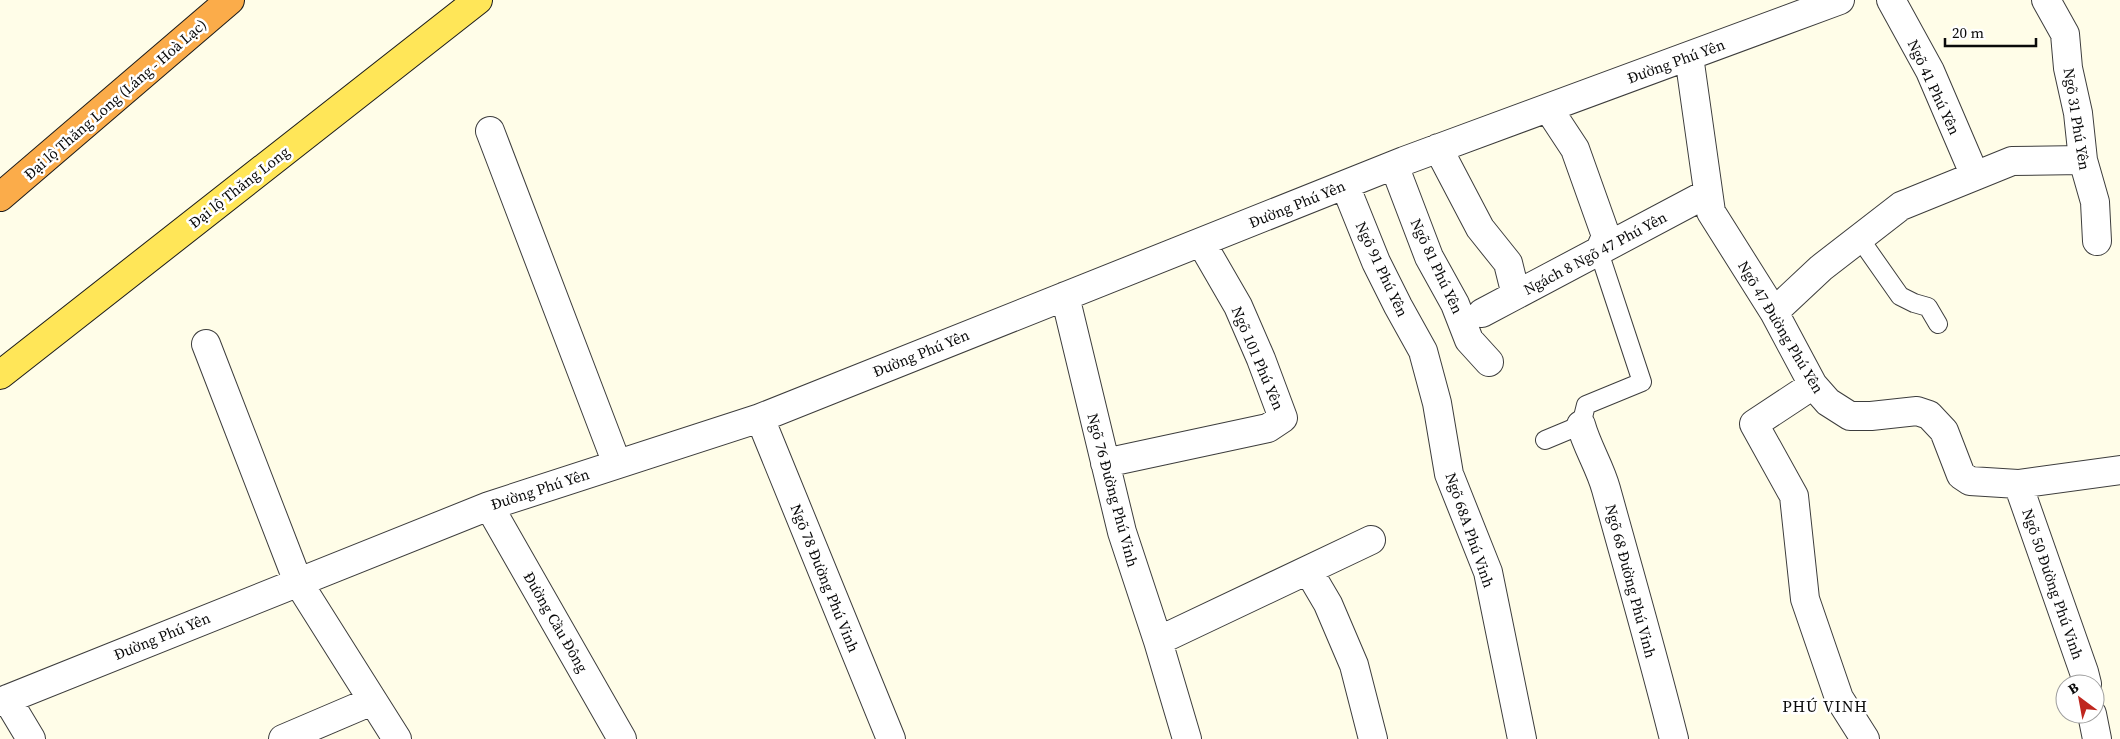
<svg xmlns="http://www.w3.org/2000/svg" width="2120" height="739" font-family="'Source Serif 4',serif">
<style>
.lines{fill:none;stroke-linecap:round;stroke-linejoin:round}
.lane-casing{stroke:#3d3d3d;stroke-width:20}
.street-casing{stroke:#3d3d3d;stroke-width:30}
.primary-casing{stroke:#1b1b1b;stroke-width:30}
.highway-casing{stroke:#1b1b1b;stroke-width:30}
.lane{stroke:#fff;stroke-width:18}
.street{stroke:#fff;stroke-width:28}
.primary{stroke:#ffe658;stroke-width:28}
.highway{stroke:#fbac4a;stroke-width:28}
.labels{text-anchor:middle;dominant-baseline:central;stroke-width:5;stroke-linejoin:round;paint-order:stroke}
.street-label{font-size:15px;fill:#0a0a0a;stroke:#fff}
.neighbourhood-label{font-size:16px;letter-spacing:1px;fill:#0a0a0a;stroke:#fff}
</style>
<rect width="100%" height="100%" fill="#fffde8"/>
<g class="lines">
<defs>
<path id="lane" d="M 1860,239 L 1900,296 L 1914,303 L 1928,307 L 1938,324
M 1545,440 L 1581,425 L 1586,405 L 1642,382 L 1599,252"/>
<path id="street" d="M 1891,0 L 1930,71 L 1975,176
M 2046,0 L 2065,34 L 2068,68 L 2078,113 L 2083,160 L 2095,202 L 2097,241
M 1689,56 L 1711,212 L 1774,312 L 1813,385 L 1828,402 L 1850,416 L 1871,416 L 1917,411 L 1929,415 L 1944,431 L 1961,475 L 1970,481 L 2018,484 L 2120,470
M 1548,108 L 1575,149 L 1606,236 L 1599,252
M 490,131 L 617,464
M 1438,148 L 1480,228 L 1508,263 L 1516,295
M 1394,165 L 1429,257 L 1455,304 L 1469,340 L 1489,362
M 1345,185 L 1376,262 L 1398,306 L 1423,351 L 1437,403 L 1449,474 L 1488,572 L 1522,739
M 1065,296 L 1122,532 L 1158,641 L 1187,739
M 1774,312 L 1821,268 L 1901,206 L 2012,161 L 2083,160
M 1482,313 L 1708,193
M 206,344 L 298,582 L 397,739
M 1813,385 L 1754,424 L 1794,496 L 1805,599 L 1839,698 L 1865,739
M 760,418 L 891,739
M 1581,425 C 1587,447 1600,467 1606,489 C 1629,572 1653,655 1674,739
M 1105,463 L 1268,428 L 1283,418 L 1261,359 L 1238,306 L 1201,242
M 2018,484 L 2084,672 L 2087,684
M 489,506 L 622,739
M 1308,570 L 1328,604 L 1354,665 L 1373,739
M 1158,641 L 1371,540
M 7,699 L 31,739
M 0,702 L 489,506 L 760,418 L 1404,161 L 1840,0
M 2092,714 L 2097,739
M 283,739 L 372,701"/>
<path id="primary" d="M 0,375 L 478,0"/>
<path id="highway" d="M 0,197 L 230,0"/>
</defs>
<use href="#lane" class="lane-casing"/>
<use href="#street" class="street-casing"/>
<use href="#primary" class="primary-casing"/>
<use href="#highway" class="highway-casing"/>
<use href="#lane" class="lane"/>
<use href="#street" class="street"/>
<use href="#primary" class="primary"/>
<use href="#highway" class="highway"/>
</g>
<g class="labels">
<g class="street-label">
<text transform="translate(1676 61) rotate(-20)">Đường Phú Yên</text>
<text transform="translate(1934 87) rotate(65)">Ngõ 41 Phú Yên</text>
<text transform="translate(115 99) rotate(-41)">Đại lộ Thăng Long (Láng - Hoà Lạc)</text>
<text transform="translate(2077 119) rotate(81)">Ngõ 31 Phú Yên</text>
<text transform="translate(239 187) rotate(-38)">Đại lộ Thăng Long</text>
<text transform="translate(1297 204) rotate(-22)">Đường Phú Yên</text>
<text transform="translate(1595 253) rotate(-28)">Ngách 8 Ngõ 47 Phú Yên</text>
<text transform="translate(1437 266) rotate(65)">Ngõ 81 Phú Yên</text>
<text transform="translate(1382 269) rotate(65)">Ngõ 91 Phú Yên</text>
<text transform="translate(1781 327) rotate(59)">Ngõ 47 Đường Phú Yên</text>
<text transform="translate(921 353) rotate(-22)">Đường Phú Yên</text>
<text transform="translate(1258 358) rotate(67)">Ngõ 101 Phú Yên</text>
<text transform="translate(540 489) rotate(-18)">Đường Phú Yên</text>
<text transform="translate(1113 490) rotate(75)">Ngõ 76 Đường Phú Vinh</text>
<text transform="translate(1470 530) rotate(71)">Ngõ 68A Phú Vinh</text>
<text transform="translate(825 578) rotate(68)">Ngõ 78 Đường Phú Vinh</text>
<text transform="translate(1631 581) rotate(75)">Ngõ 68 Đường Phú Vinh</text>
<text transform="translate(2053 584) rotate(71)">Ngõ 50 Đường Phú Vinh</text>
<text transform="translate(556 622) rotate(60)">Đường Cầu Đông</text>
<text transform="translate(162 636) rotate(-22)">Đường Phú Yên</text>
</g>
<g class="neighbourhood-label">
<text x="1825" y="706">PHÚ VINH</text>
</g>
</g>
<g transform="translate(2080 699) rotate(328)"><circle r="24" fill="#ffffff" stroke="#9d9d9d"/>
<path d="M0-4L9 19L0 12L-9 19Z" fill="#bf261e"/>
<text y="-8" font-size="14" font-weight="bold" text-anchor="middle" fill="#0a0a0a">B</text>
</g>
<path d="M1945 38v8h91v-8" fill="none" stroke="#0a0a0a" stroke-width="2.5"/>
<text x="1952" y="38" font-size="15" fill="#0a0a0a" stroke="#ffffff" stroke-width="4" paint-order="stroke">20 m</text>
</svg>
